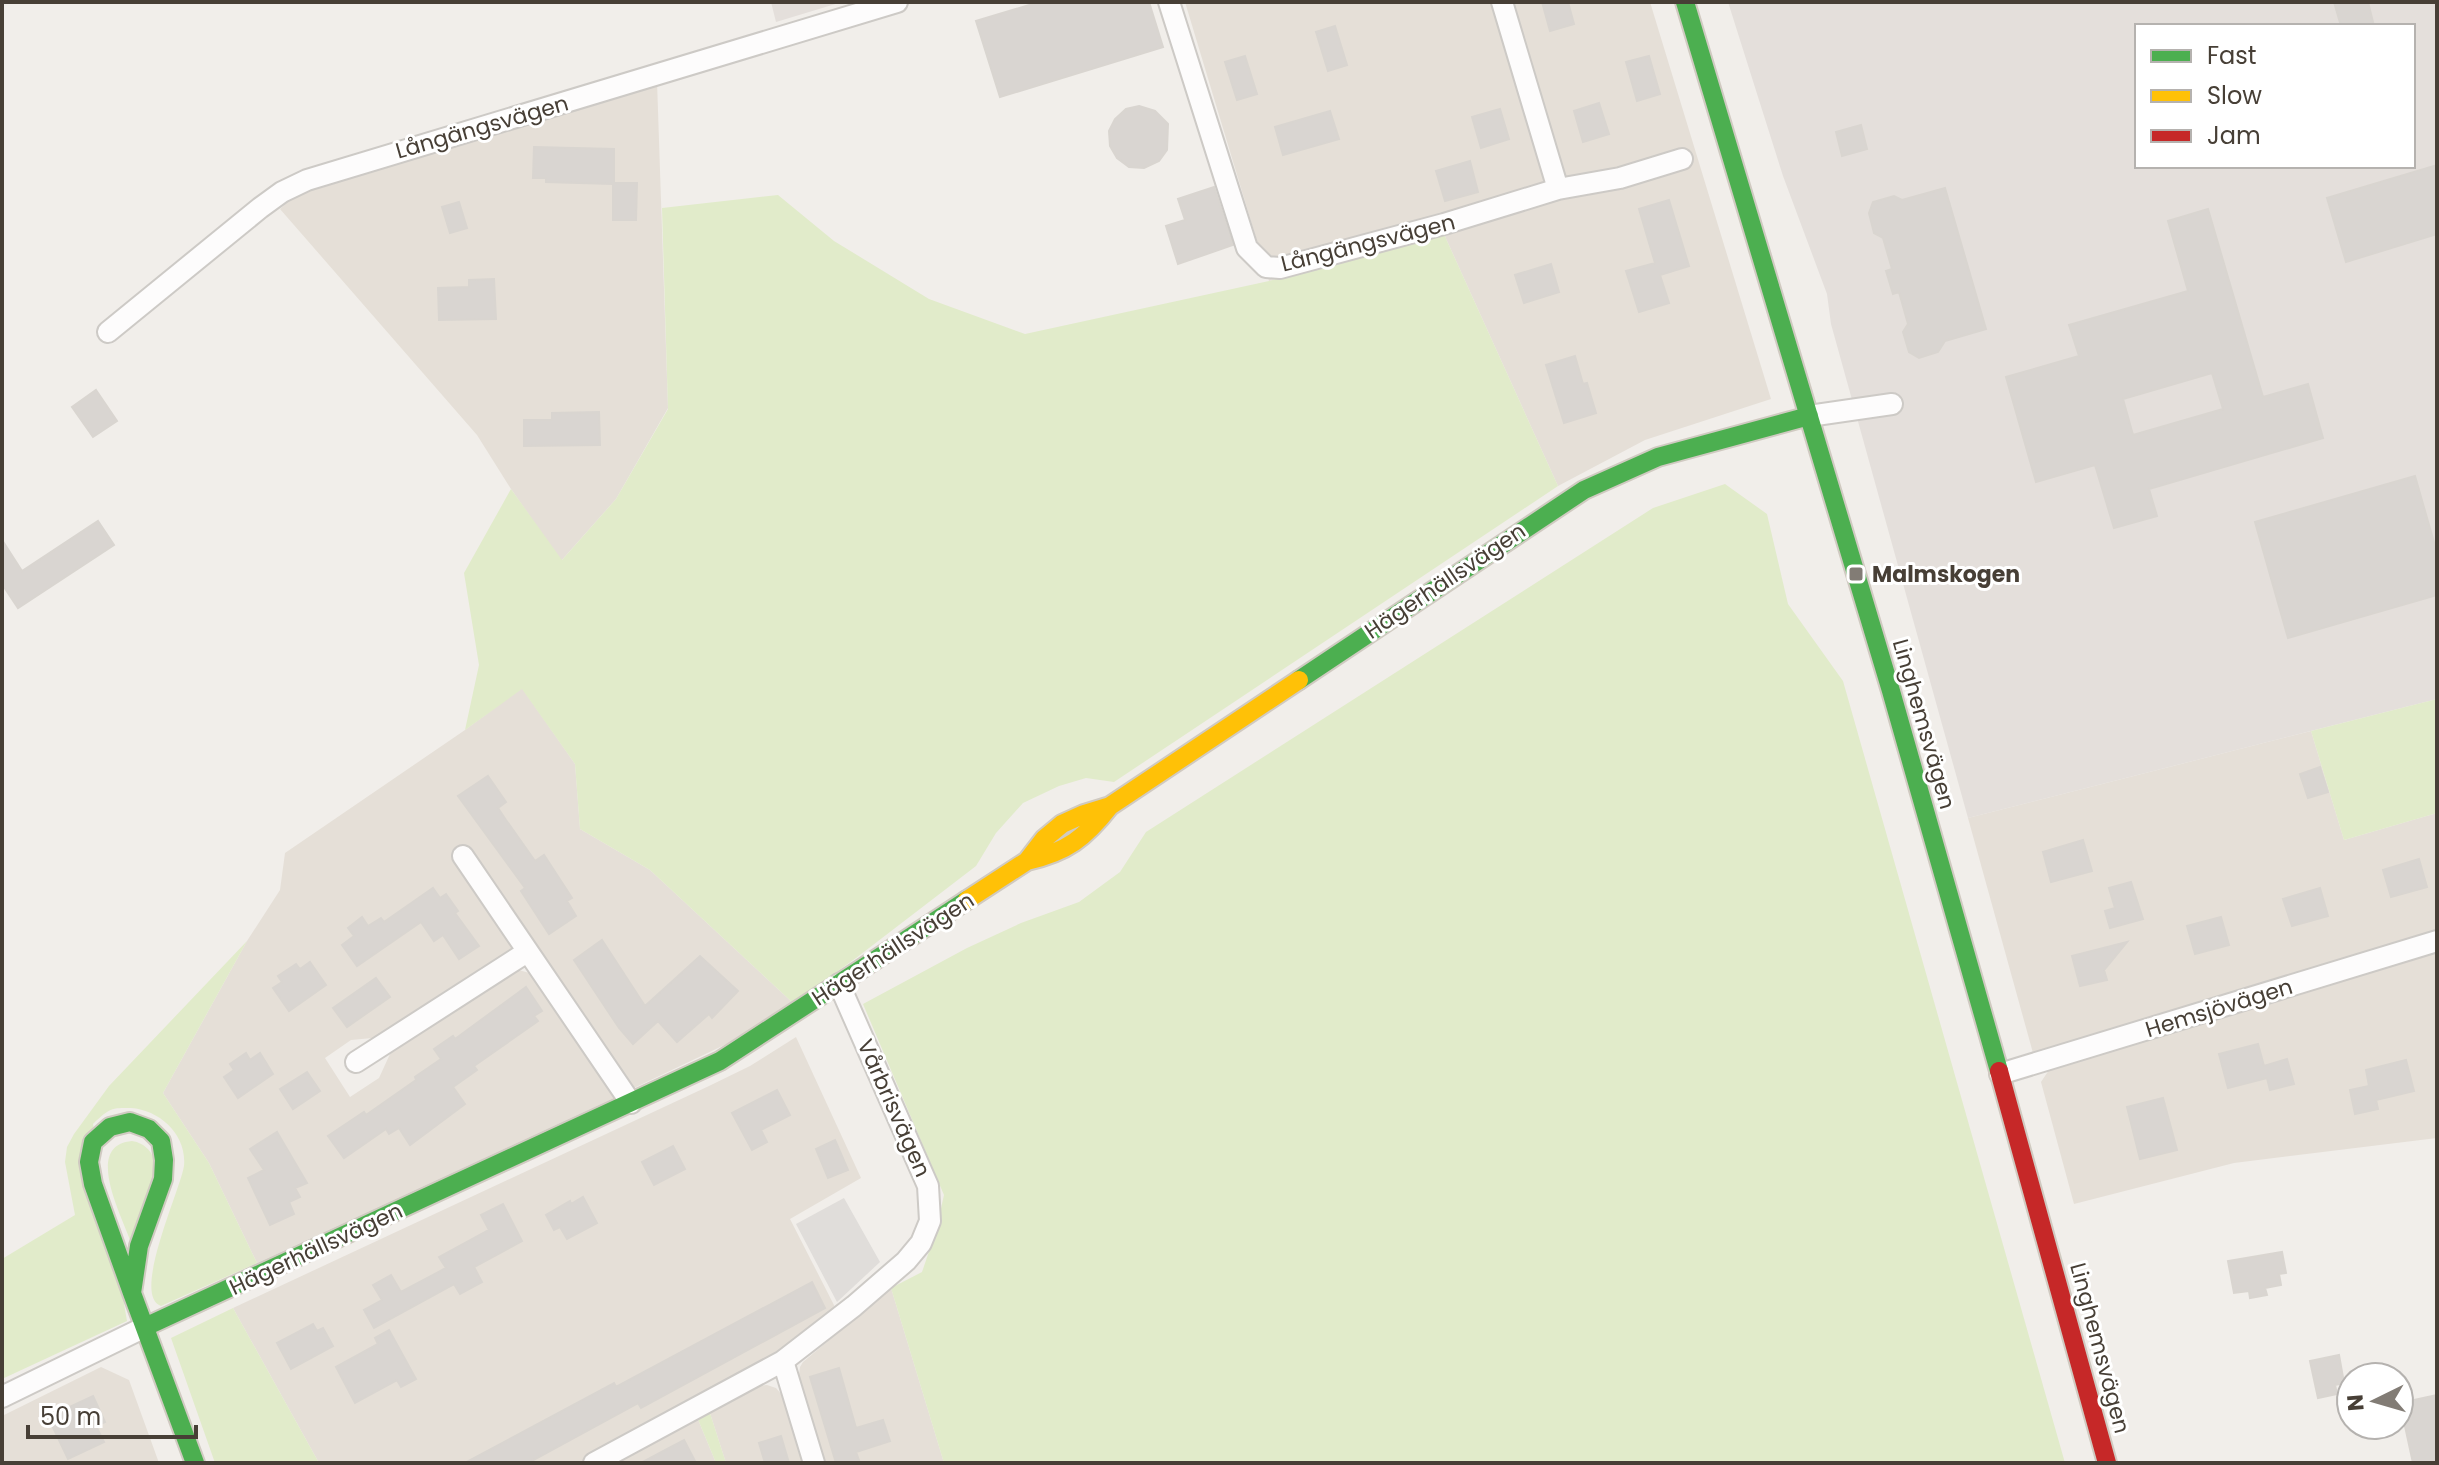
<svg xmlns="http://www.w3.org/2000/svg" width="2439" height="1465" font-family="Poppins,sans-serif">
<style>
.residential{fill:#e5dfd7}
.industrial{fill:#e4dfdb;fill-rule:evenodd}
.green{fill:#e1ebca}
.parking{fill:#e0ddda}
.building{fill:#d9d5d1;stroke:#d9d5d0;stroke-width:2;fill-rule:evenodd}
.lines{fill:none;stroke-linecap:round;stroke-linejoin:round}
.street-casing{stroke:#cdcac6;stroke-width:24}
.fast-casing{stroke:#d0cac1;stroke-width:22}
.slow-casing{stroke:#d0cac1;stroke-width:22}
.jam-casing{stroke:#d0cac1;stroke-width:22}
.street{stroke:#fdfcfc;stroke-width:20}
.fast{stroke:#4caf50;stroke-width:18}
.slow{stroke:#ffc107;stroke-width:18}
.jam{stroke:#c62828;stroke-width:18}
.poi-dot{fill:#827c75;stroke:#fff;stroke-width:3}
.labels{text-anchor:middle;dominant-baseline:central;stroke-width:6;stroke-linejoin:round;paint-order:stroke}
.street-label{font-size:22px;fill:#473f36;stroke:#fff}
.poi-label{font-size:22px;font-weight:bold;fill:#473f36;stroke:#fff;text-anchor:start}
</style>
<rect width="100%" height="100%" fill="#f1eeea"/>
<path class="residential" d="M 1185,2 L 1650,2 L 1771,399 L 1645,440 L 1558,486 L 1443,232 L 1269,281 Z
M 657,81 L 668,408 L 616,499 L 561,561 L 511,489 L 477,435 L 280,209 L 300,191 Z
M 522,688 L 575,764 L 580,829 L 650,870 L 793,1003 L 737,1039 L 634,1088 L 466,850 L 453,860 L 513,949 L 383,1037 L 351,1040 L 325,1058 L 350,1097 L 379,1078 L 390,1054 L 515,969 L 533,974 L 616,1097 L 257,1263 L 209,1163 L 163,1093 L 247,941 L 280,890 L 285,853 L 465,730 Z
M 2311,731 L 2344,840 L 2437,813 L 2437,934 L 2033,1053 L 1968,818 Z
M 2437,950 L 2437,1138 L 2234,1163 L 2074,1204 L 2041,1082 L 2049,1070 Z
M 796,1037 L 861,1178 L 790,1219 L 836,1309 L 783,1351 L 578,1463 L 319,1463 L 233,1308 L 709,1086 L 750,1066 Z
M 891,1288 L 944,1463 L 823,1463 L 798,1382 L 800,1367 L 803,1362 Z
M 101,1367 L 129,1380 L 159,1463 L 2,1463 L 2,1416 Z
M 767,1385 L 776,1388 L 787,1401 L 806,1463 L 726,1463 L 709,1410 L 757,1386 Z
M 697,1417 L 716,1463 L 612,1463 Z"/>
<path class="industrial" d="M 771,2 L 842,2 L 776,22 Z
M 1728,2 L 2437,2 L 2437,699 L 1968,818 L 1831,324 L 1827,294 L 1783,176 ZM 2137,26 L 2413,26 L 2413,166 L 2137,166 Z"/>
<path class="green" d="M 778,195 L 834,241 L 929,299 L 1025,334 L 1269,281 L 1443,232 L 1558,486 L 1114,782 L 1086,778 L 1059,786 L 1023,803 L 996,833 L 976,866 L 856,958 L 793,1003 L 650,870 L 580,829 L 575,764 L 522,689 L 465,730 L 479,665 L 464,573 L 511,489 L 562,560 L 616,499 L 668,409 L 662,208 Z
M 1725,484 L 1767,514 L 1788,604 L 1843,681 L 2065,1463 L 944,1463 L 891,1288 L 922,1272 L 936,1231 L 944,1195 L 863,1004 L 967,948 L 1021,923 L 1079,902 L 1120,872 L 1146,832 L 1653,508 Z
M 2437,699 L 2437,813 L 2344,840 L 2311,731 Z
M 247,941 L 163,1093 L 209,1163 L 257,1263 L 161,1306 C 131,1296 180,1191 184,1166 C 187,1135 160,1110 131,1108 C 123,1108 113,1107 107,1112 C 102,1115 97,1120 93,1124 L 127,1321 L 2,1379 L 2,1259 L 75,1215 L 65,1162 L 67,1147 L 74,1134 L 109,1086 Z
M 132,1141 C 145,1143 155,1153 155,1167 C 155,1179 135,1225 130,1240 C 121,1214 84,1145 132,1141 Z
M 233,1308 L 319,1463 L 215,1463 L 171,1338 Z
M 709,1410 L 726,1463 L 716,1463 L 697,1417 Z"/>
<path class="parking" d="M 844,1198 L 880,1262 L 837,1302 L 796,1224 Z"/>
<path class="building" d="M 1039,2 L 1149,2 L 1163,47 L 1000,97 L 976,21 Z
M 1542,2 L 1568,2 L 1574,24 L 1550,31 Z
M 2334,2 L 2368,2 L 2374,26 L 2341,26 Z
M 1335,26 L 1347,65 L 1328,71 L 1316,32 Z
M 1245,56 L 1257,94 L 1237,100 L 1225,62 Z
M 1649,56 L 1660,94 L 1637,101 L 1626,62 Z
M 1599,103 L 1609,134 L 1583,142 L 1574,111 Z
M 1139,106 L 1155,111 L 1168,124 L 1167,150 L 1159,161 L 1144,168 L 1129,167 L 1117,158 L 1110,146 L 1109,131 L 1115,119 L 1126,109 Z
M 1500,109 L 1509,139 L 1481,148 L 1472,117 Z
M 1330,111 L 1339,139 L 1283,155 L 1275,127 Z
M 1861,125 L 1867,149 L 1842,156 L 1836,132 Z
M 534,147 L 614,149 L 614,183 L 637,183 L 636,220 L 613,220 L 613,184 L 546,182 L 546,178 L 533,178 Z
M 1470,161 L 1478,192 L 1445,201 L 1436,171 Z
M 2437,165 L 2437,234 L 2346,262 L 2327,198 Z
M 1214,187 L 1233,245 L 1178,264 L 1166,226 L 1185,220 L 1178,199 Z
M 1945,188 L 1986,329 L 1945,341 L 1938,352 L 1919,358 L 1909,352 L 1903,332 L 1908,324 L 1899,292 L 1893,294 L 1886,271 L 1892,269 L 1883,238 L 1874,233 L 1869,213 L 1873,202 L 1894,196 L 1902,200 Z
M 1669,200 L 1689,266 L 1660,275 L 1669,303 L 1639,312 L 1626,271 L 1655,263 L 1639,209 Z
M 459,202 L 467,228 L 450,233 L 442,207 Z
M 2208,209 L 2263,397 L 2308,384 L 2323,438 L 2149,489 L 2157,516 L 2114,528 L 2095,465 L 2036,482 L 2006,377 L 2079,356 L 2069,325 L 2188,291 L 2168,221 ZM 2212,373 L 2223,409 L 2133,435 L 2123,399 Z
M 1551,264 L 1559,292 L 1524,303 L 1515,275 Z
M 494,279 L 496,319 L 439,320 L 438,288 L 469,287 L 469,280 Z
M 1575,356 L 1583,384 L 1587,383 L 1596,413 L 1564,423 L 1546,365 Z
M 96,390 L 117,421 L 93,437 L 72,407 Z
M 599,412 L 600,445 L 524,446 L 524,420 L 552,420 L 552,413 Z
M 2415,476 L 2437,553 L 2437,595 L 2288,638 L 2255,522 Z
M 98,521 L 114,545 L 18,608 L 2,584 L 2,540 L 22,571 Z
M 2320,767 L 2328,792 L 2308,798 L 2300,774 Z
M 488,776 L 506,802 L 498,808 L 506,820 L 535,861 L 544,855 L 572,898 L 567,901 L 576,916 L 549,934 L 521,891 L 525,888 L 458,796 Z
M 2083,840 L 2092,871 L 2051,882 L 2043,852 Z
M 2419,859 L 2427,887 L 2391,897 L 2383,870 Z
M 2131,882 L 2143,919 L 2110,928 L 2105,911 L 2115,908 L 2109,888 Z
M 433,888 L 440,898 L 446,894 L 458,911 L 455,913 L 479,946 L 459,959 L 443,935 L 434,941 L 421,922 L 357,966 L 342,945 L 354,936 L 348,928 L 362,917 L 368,926 L 381,918 L 384,922 Z
M 2320,888 L 2328,916 L 2292,926 L 2283,899 Z
M 2221,917 L 2229,945 L 2195,954 L 2187,926 Z
M 602,940 L 645,1006 L 700,956 L 738,991 L 712,1018 L 709,1014 L 677,1042 L 658,1021 L 633,1044 L 619,1028 L 574,960 Z
M 2127,942 L 2104,970 L 2107,980 L 2080,986 L 2072,956 Z
M 310,962 L 326,985 L 289,1011 L 273,988 L 282,982 L 278,976 L 296,964 L 300,969 Z
M 376,978 L 390,997 L 347,1027 L 333,1008 Z
M 526,987 L 542,1011 L 534,1016 L 538,1021 L 474,1066 L 477,1070 L 453,1087 L 465,1104 L 410,1145 L 399,1128 L 389,1134 L 386,1129 L 344,1158 L 328,1136 L 364,1112 L 366,1115 L 416,1080 L 415,1077 L 441,1059 L 434,1049 L 453,1036 L 455,1039 Z
M 2258,1044 L 2264,1066 L 2287,1059 L 2294,1084 L 2270,1090 L 2267,1078 L 2228,1088 L 2219,1054 Z
M 246,1053 L 250,1060 L 260,1053 L 273,1074 L 238,1098 L 224,1077 L 234,1070 L 230,1064 Z
M 2406,1060 L 2414,1091 L 2376,1100 L 2378,1109 L 2355,1114 L 2350,1090 L 2369,1086 L 2366,1070 Z
M 307,1072 L 320,1091 L 293,1109 L 280,1089 Z
M 777,1090 L 790,1115 L 761,1130 L 767,1142 L 752,1150 L 732,1113 Z
M 2163,1098 L 2177,1150 L 2140,1159 L 2127,1107 Z
M 277,1132 L 307,1183 L 295,1188 L 300,1197 L 289,1202 L 294,1214 L 270,1225 L 248,1178 L 264,1170 L 250,1149 Z
M 835,1140 L 848,1170 L 828,1178 L 816,1149 Z
M 673,1146 L 685,1169 L 654,1185 L 642,1162 Z
M 583,1197 L 597,1223 L 567,1239 L 560,1227 L 554,1230 L 546,1215 L 570,1201 L 571,1204 Z
M 503,1204 L 522,1241 L 474,1267 L 482,1282 L 460,1294 L 454,1284 L 374,1328 L 364,1310 L 382,1300 L 373,1285 L 391,1275 L 401,1292 L 446,1268 L 439,1257 L 489,1230 L 481,1215 Z
M 2282,1252 L 2286,1273 L 2279,1274 L 2281,1285 L 2265,1288 L 2267,1295 L 2250,1298 L 2249,1291 L 2234,1293 L 2228,1261 Z
M 812,1282 L 825,1308 L 641,1408 L 638,1403 L 528,1463 L 465,1463 L 614,1383 L 616,1387 Z
M 313,1324 L 317,1331 L 323,1328 L 333,1346 L 291,1369 L 277,1343 Z
M 389,1330 L 416,1379 L 401,1387 L 397,1380 L 355,1403 L 336,1367 L 378,1344 L 375,1338 Z
M 2339,1355 L 2344,1383 L 2335,1385 L 2337,1394 L 2318,1398 L 2310,1361 Z
M 839,1368 L 856,1428 L 883,1420 L 890,1441 L 856,1452 L 860,1463 L 836,1463 L 810,1377 Z
M 2437,1395 L 2437,1463 L 2413,1463 L 2400,1403 Z
M 93,1396 L 105,1422 L 96,1426 L 104,1442 L 68,1459 L 48,1417 Z
M 781,1436 L 789,1463 L 765,1463 L 759,1443 Z
M 684,1440 L 696,1463 L 641,1463 L 671,1447 Z"/>
<g class="lines">
<defs>
<path id="street" d="M 1169,2 L 1247,248 L 1266,267 L 1280,268 L 1444,224 L 1558,189
M 1502,2 L 1558,189 L 1620,178 L 1682,159
M 108,332 L 260,208 L 282,192 L 307,180 L 897,2
M 1809,416 L 1892,404
M 463,856 L 631,1103
M 356,1062 L 527,952
M 2000,1074 L 2437,941
M 783,1361 L 814,1463
M 2,1397 L 145,1327
M 594,1463 L 783,1361 L 854,1306 L 906,1261 L 921,1243 L 930,1221 L 928,1186 L 839,984"/>
<path id="fast" d="M 1685,2 L 1891,691 L 1999,1071
M 1299,680 L 1584,490 L 1658,457 L 1809,416
M 132,1293 L 139,1246 L 163,1179 L 164,1160 L 161,1141 L 149,1129 L 130,1122 L 110,1127 L 93,1142 L 89,1162 L 93,1184 L 132,1293 L 195,1463
M 145,1327 L 720,1061 L 967,900"/>
<path id="slow" d="M 1027,861 C 1067,852 1085,838 1110,806 L 1299,680
M 967,900 L 1027,861 L 1044,839 L 1062,824 L 1084,814 L 1110,806"/>
<path id="jam" d="M 1999,1071 L 2107,1463"/>
</defs>
<use href="#street" class="street-casing"/>
<use href="#fast" class="fast-casing"/>
<use href="#slow" class="slow-casing"/>
<use href="#jam" class="jam-casing"/>
<use href="#street" class="street"/>
<use href="#fast" class="fast"/>
<use href="#slow" class="slow"/>
<use href="#jam" class="jam"/>
</g>
<rect class="poi-dot" x="1848" y="566" width="16" height="16" rx="4"/>
<g class="labels">
<g class="street-label">
<text transform="translate(482 127) rotate(-16)">Långängsvägen</text>
<text transform="translate(1368 243) rotate(-14)">Långängsvägen</text>
<text transform="translate(1445 581) rotate(-34)">Hägerhällsvägen</text>
<text transform="translate(1924 724) rotate(74)">Linghemsvägen</text>
<text transform="translate(893 949) rotate(-33)">Hägerhällsvägen</text>
<text transform="translate(2219 1008) rotate(-17)">Hemsjövägen</text>
<text transform="translate(894 1108) rotate(66)">Vårbrisvägen</text>
<text transform="translate(316 1249) rotate(-25)">Hägerhällsvägen</text>
<text transform="translate(2100 1348) rotate(75)">Linghemsvägen</text>
</g>
<g class="poi-label">
<text x="1872" y="574">Malmskogen</text>
</g>
</g>
<rect width="2439" height="1465" fill="none" stroke="#473f36" stroke-width="8"/>
<rect x="2135" y="24" width="280" height="144" fill="#ffffff" stroke="#b5b2af" stroke-width="2"/>
<rect x="2151" y="50" width="40" height="12" fill="#4caf50" stroke="#b5b2af" stroke-width="2"/>
<text x="2207" y="64" font-size="24" fill="#473f36">Fast</text>
<rect x="2151" y="90" width="40" height="12" fill="#ffc107" stroke="#b5b2af" stroke-width="2"/>
<text x="2207" y="104" font-size="24" fill="#473f36">Slow</text>
<rect x="2151" y="130" width="40" height="12" fill="#c62828" stroke="#b5b2af" stroke-width="2"/>
<text x="2207" y="144" font-size="24" fill="#473f36">Jam</text>
<g transform="translate(2375 1401) rotate(265)"><circle r="38" fill="#ffffff" stroke="#b5b2af" stroke-width="2"/>
<path d="M0-6L14 30L0 20L-14 30Z" fill="#827c75"/>
<text y="-12" font-size="22" font-weight="bold" text-anchor="middle" fill="#473f36">N</text>
</g>
<path d="M28 1425v12h168v-12" fill="none" stroke="#473f36" stroke-width="4"/>
<text x="40" y="1425" font-size="24" fill="#473f36" stroke="#ffffff" stroke-width="6" paint-order="stroke">50 m</text>
</svg>
